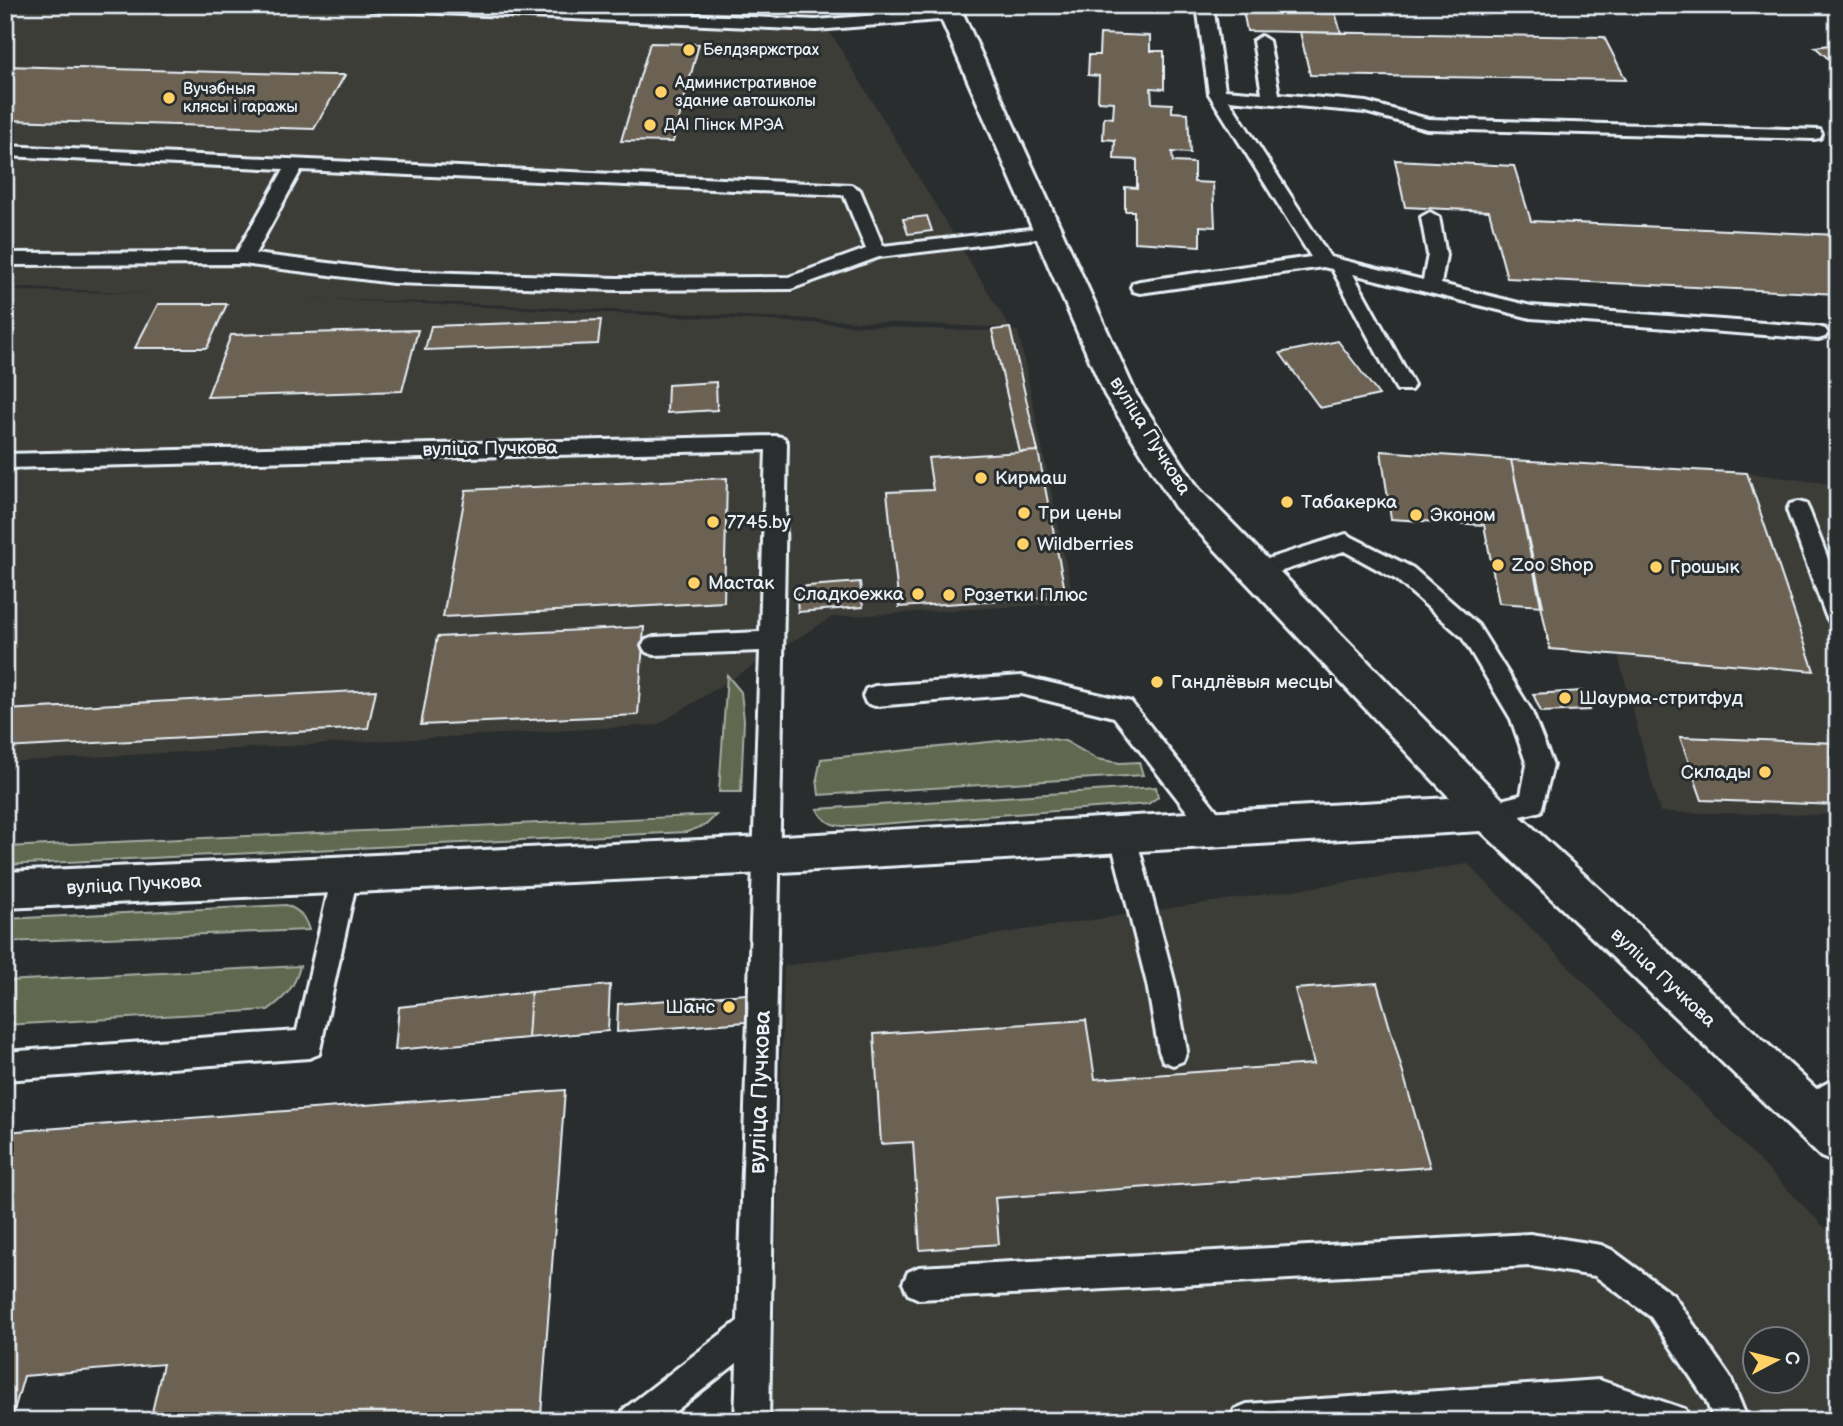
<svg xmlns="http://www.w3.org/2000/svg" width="1843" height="1426" font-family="'Balsamiq Sans',sans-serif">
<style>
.built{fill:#3e3d39;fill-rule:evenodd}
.green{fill:#61694f;stroke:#a4ada4;stroke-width:2}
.building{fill:#6c6253;stroke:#e8f1f8;stroke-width:2}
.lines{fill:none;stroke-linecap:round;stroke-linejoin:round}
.service-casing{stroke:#e8f1f8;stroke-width:6}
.minor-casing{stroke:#e8f1f8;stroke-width:6}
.service{fill:#2a2d2e;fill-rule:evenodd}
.minor{fill:#2a2d2e;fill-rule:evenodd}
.poi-dot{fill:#ffd166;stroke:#2a2d2e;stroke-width:2.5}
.labels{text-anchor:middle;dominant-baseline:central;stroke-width:6;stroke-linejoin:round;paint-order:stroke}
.far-poi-label{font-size:16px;fill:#e8f1f8;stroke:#2a2d2e;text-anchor:start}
.street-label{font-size:19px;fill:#e8f1f8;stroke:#2a2d2e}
.poi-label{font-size:19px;fill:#e8f1f8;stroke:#2a2d2e;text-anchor:start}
.near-street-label{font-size:23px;fill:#e8f1f8;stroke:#2a2d2e}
</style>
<rect width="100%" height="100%" fill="#2a2d2e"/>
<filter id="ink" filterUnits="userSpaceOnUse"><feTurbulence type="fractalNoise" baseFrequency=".0143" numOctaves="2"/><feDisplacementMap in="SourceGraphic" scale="14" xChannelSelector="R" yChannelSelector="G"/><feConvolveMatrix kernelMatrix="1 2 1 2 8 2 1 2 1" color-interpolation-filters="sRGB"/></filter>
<g filter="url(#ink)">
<path class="built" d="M 5,5 L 808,5 L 835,40 L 1010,328 L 483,304 L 302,298 L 969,331 L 1018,331 L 1074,603 L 832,617 L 657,725 L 5,762 L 5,291 L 152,293 L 5,287 Z
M 1747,473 L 1838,485 L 1838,815 L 1660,812 L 1618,655 L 1814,671 Z
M 1468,864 L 1838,1241 L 1838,1421 L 772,1421 L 784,966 ZM 1756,1338 L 1798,1338 L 1798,1380 L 1756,1380 Z"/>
<path class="green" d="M 727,675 L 741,692 L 744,720 L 741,792 L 719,792 Z
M 1038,737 L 1065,741 L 1097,759 L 1120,763 L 1139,762 L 1143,775 L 819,795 L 817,778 L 821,759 Z
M 1156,787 L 1158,797 L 1148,804 L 853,826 C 837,827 825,825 817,809 Z
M 716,815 L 706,825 L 687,832 L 5,865 L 5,847 Z
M 286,905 C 299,910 305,916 309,930 L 5,942 L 5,919 Z
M 300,966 C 295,987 285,998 268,1010 L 5,1025 L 5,981 Z"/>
<path class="building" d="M 1242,5 L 1333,5 L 1341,33 L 1247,31 Z
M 1770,5 L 1838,5 L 1838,6 L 1777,12 Z
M 1300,32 L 1604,37 L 1626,80 L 1310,75 Z
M 1100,34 L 1150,36 L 1150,51 L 1164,51 L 1164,89 L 1151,88 L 1152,103 L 1172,104 L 1172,112 L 1188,113 L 1190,153 L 1172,152 L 1173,162 L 1194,163 L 1194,182 L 1213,183 L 1215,227 L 1200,226 L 1200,246 L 1134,242 L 1134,211 L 1125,211 L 1125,187 L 1137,188 L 1137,160 L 1114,159 L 1115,140 L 1103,139 L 1104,117 L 1113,118 L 1114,102 L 1098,101 L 1099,76 L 1088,75 L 1089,55 L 1099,55 Z
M 650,43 L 699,44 L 673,142 L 621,141 Z
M 1838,44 L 1838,60 L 1831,61 L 1815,47 Z
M 5,66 L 330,75 L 345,75 L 314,129 L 5,120 Z
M 1395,160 L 1514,166 L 1531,221 L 1838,235 L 1838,294 L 1507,278 L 1489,211 L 1405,207 Z
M 927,216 L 932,231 L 908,234 L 903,219 Z
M 158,304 L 227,304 L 207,348 L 135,348 Z
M 601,320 L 598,344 L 425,350 L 431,326 Z
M 1010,328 L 1038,451 L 1020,452 L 992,330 Z
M 418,330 L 402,391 L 207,397 L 231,335 Z
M 1338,341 L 1379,395 L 1320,408 L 1280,353 Z
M 716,382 L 717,410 L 667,413 L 668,385 Z
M 1038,451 L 1066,596 L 899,607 L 887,492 L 933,490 L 928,458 Z
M 1381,451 L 1511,460 L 1543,606 L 1499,603 L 1484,525 L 1391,519 Z
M 1511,460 L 1747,473 L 1814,671 L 1550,649 Z
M 727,478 L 724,602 L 443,617 L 466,490 Z
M 860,582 L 863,607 L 798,612 L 796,587 Z
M 644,627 L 638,715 L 421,725 L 437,637 Z
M 376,690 L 368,728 L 5,748 L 5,710 Z
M 1582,691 L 1590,710 L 1541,712 L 1533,694 Z
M 1680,737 L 1838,743 L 1838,805 L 1702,800 Z
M 1377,983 L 1430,1167 L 995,1198 L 999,1244 L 920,1250 L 913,1142 L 881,1144 L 874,1034 L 1086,1020 L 1095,1079 L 1314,1064 L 1295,989 Z
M 610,985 L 608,1031 L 528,1038 L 531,992 Z
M 531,992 L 528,1038 L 395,1050 L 399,1007 Z
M 746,994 L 746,1022 L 617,1032 L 618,1004 Z
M 565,1090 L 541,1415 L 481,1421 L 150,1421 L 163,1364 L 24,1376 L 11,1421 L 5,1421 L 5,1132 Z"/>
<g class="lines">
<defs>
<path id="service" d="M 364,5 L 479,5 L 816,20 L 951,9 L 959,14 L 951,19 L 816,30 L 371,10 Z
M 1197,5 L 1213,5 L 1225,90 L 1262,93 L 1253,41 L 1261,36 L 1269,41 L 1279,94 L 1366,102 L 1428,119 L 1820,130 L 1822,134 L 1820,138 L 1814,139 L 1427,129 L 1365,112 L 1229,100 L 1330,257 L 1423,280 L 1428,255 L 1421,217 L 1430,212 L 1439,217 L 1446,255 L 1441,284 L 1531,306 L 1818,327 L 1825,329 L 1828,333 L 1825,337 L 1818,339 L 1531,318 L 1353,274 L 1414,385 L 1411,390 L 1397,390 L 1394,385 L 1332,269 L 1323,267 L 1140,293 L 1133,291 L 1131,287 L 1133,283 L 1140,281 L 1311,257 L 1209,94 Z
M 5,146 L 851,185 L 860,190 L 883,246 L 1047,227 L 1056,232 L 1047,237 L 879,257 L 791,289 L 616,290 L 393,283 L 243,264 L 5,265 L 5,253 L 237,252 L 284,169 L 5,156 ZM 301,170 L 844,195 L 866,249 L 789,277 L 616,278 L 393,271 L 255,254 Z
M 777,436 L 784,438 L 787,443 L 769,1421 L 735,1421 L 737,1363 L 663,1421 L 619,1421 L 624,1409 L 738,1321 L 760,651 L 654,655 L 646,652 L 642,646 L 646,640 L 654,637 L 760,632 L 766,450 L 5,468 L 5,454 Z
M 1798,502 L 1806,504 L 1809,510 L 1838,585 L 1838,625 L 1830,622 L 1826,616 L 1787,510 L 1790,504 Z
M 1346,534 L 1413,568 L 1478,625 L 1531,710 L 1553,765 L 1541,811 L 1490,824 L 1481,821 L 1477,813 L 1481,805 L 1521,795 L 1527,765 L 1511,719 L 1462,637 L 1397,580 L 1344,551 L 1257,579 L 1249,577 L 1246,571 L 1249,565 Z
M 1021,676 L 1131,702 L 1225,821 L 1229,829 L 1225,837 L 1216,840 L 1207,837 L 1114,717 L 1021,694 L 875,706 L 866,703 L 863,696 L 866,689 L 875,686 Z
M 1122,822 L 1131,825 L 1135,833 L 1175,984 L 1187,1051 L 1183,1061 L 1173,1065 L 1163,1061 L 1159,1051 L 1147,984 L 1109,833 L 1113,825 Z
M 345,863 L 354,867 L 358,875 L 319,1054 L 309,1058 L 5,1080 L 5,1052 L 297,1031 L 332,875 L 336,867 Z
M 1838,1078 L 1838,1110 L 1809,1128 L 1798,1124 L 1794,1114 C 1801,1097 1821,1085 1838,1078 Z
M 1530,1234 L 1601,1245 L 1612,1250 L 1673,1295 L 1730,1377 L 1748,1421 L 1714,1421 L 1706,1400 L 1651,1317 L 1595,1276 L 1530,1266 L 919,1299 L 908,1294 L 903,1283 L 908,1272 L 919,1267 Z
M 1599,1380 L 1685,1409 L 1690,1421 L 1621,1421 L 1599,1414 L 1496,1421 L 1230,1421 L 1235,1409 L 1247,1404 Z"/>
<path id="minor" d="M 935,5 L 959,5 L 1136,394 L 1199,489 L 1504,801 L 1838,1109 L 1838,1164 L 1821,1157 L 1481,831 L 765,873 L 5,908 L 5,872 L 765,837 L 1450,798 L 1175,507 L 1105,395 Z"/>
</defs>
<use href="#service" class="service-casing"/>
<use href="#minor" class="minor-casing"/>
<use href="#service" class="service"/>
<use href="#minor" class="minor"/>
</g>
</g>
<g class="poi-dot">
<circle cx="689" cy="50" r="7"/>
<circle cx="661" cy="92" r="7"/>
<circle cx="169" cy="98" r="7"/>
<circle cx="650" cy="125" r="7"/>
<circle cx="981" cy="478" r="7"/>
<circle cx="1287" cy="502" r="7"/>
<circle cx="1024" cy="513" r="7"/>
<circle cx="1416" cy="515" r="7"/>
<circle cx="713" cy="522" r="7"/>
<circle cx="1023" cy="544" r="7"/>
<circle cx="1498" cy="565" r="7"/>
<circle cx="1656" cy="567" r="7"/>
<circle cx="694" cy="583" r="7"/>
<circle cx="918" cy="594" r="7"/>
<circle cx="949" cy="595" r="7"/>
<circle cx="1157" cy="682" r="7"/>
<circle cx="1565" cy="698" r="7"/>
<circle cx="1765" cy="772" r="7"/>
<circle cx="729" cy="1007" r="7"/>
</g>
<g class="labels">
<g class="far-poi-label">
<text x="703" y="50">Белдзяржстрах</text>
<text x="675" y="83">Административное<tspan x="675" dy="18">здание автошколы</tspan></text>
<text x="183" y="89">Вучэбныя<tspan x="183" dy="18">клясы і гаражы</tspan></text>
<text x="664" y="125">ДАІ Пінск МРЭА</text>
</g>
<g class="street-label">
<text transform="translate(1150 436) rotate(58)">вуліца Пучкова</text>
<text transform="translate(490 449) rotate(-1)">вуліца Пучкова</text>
<text transform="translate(134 885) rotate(-3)">вуліца Пучкова</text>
<text transform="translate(1663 978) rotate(43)">вуліца Пучкова</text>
</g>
<g class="poi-label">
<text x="995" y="478">Кирмаш</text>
<text x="1301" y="502">Табакерка</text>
<text x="1038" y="513">Три цены</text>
<text x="1430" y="515">Эконом</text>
<text x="727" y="522">7745.by</text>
<text x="1037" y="544">Wildberries</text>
<text x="1512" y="565">Zoo Shop</text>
<text x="1670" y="567">Грошык</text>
<text x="708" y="583">Мастак</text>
<text x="904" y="594" text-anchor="end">Сладкоежка</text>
<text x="963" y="595">Розетки Плюс</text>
<text x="1171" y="682">Гандлёвыя месцы</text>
<text x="1579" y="698">Шаурма-стритфуд</text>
<text x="1751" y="772" text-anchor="end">Склады</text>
<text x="715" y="1007" text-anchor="end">Шанс</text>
</g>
<g class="near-street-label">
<text transform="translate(760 1092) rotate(-88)">вуліца Пучкова</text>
</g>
</g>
<rect width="1843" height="1426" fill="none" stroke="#2a2d2e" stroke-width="28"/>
<rect x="14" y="14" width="1815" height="1398" fill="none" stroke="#e8f1f8" stroke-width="2.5" filter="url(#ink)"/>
<g transform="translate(1776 1360) rotate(83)"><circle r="33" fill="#2a2d2e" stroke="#767b7f" stroke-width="2"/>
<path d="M0-5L12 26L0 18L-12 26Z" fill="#ffd166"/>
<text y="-10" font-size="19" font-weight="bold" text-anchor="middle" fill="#e8f1f8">С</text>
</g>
</svg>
